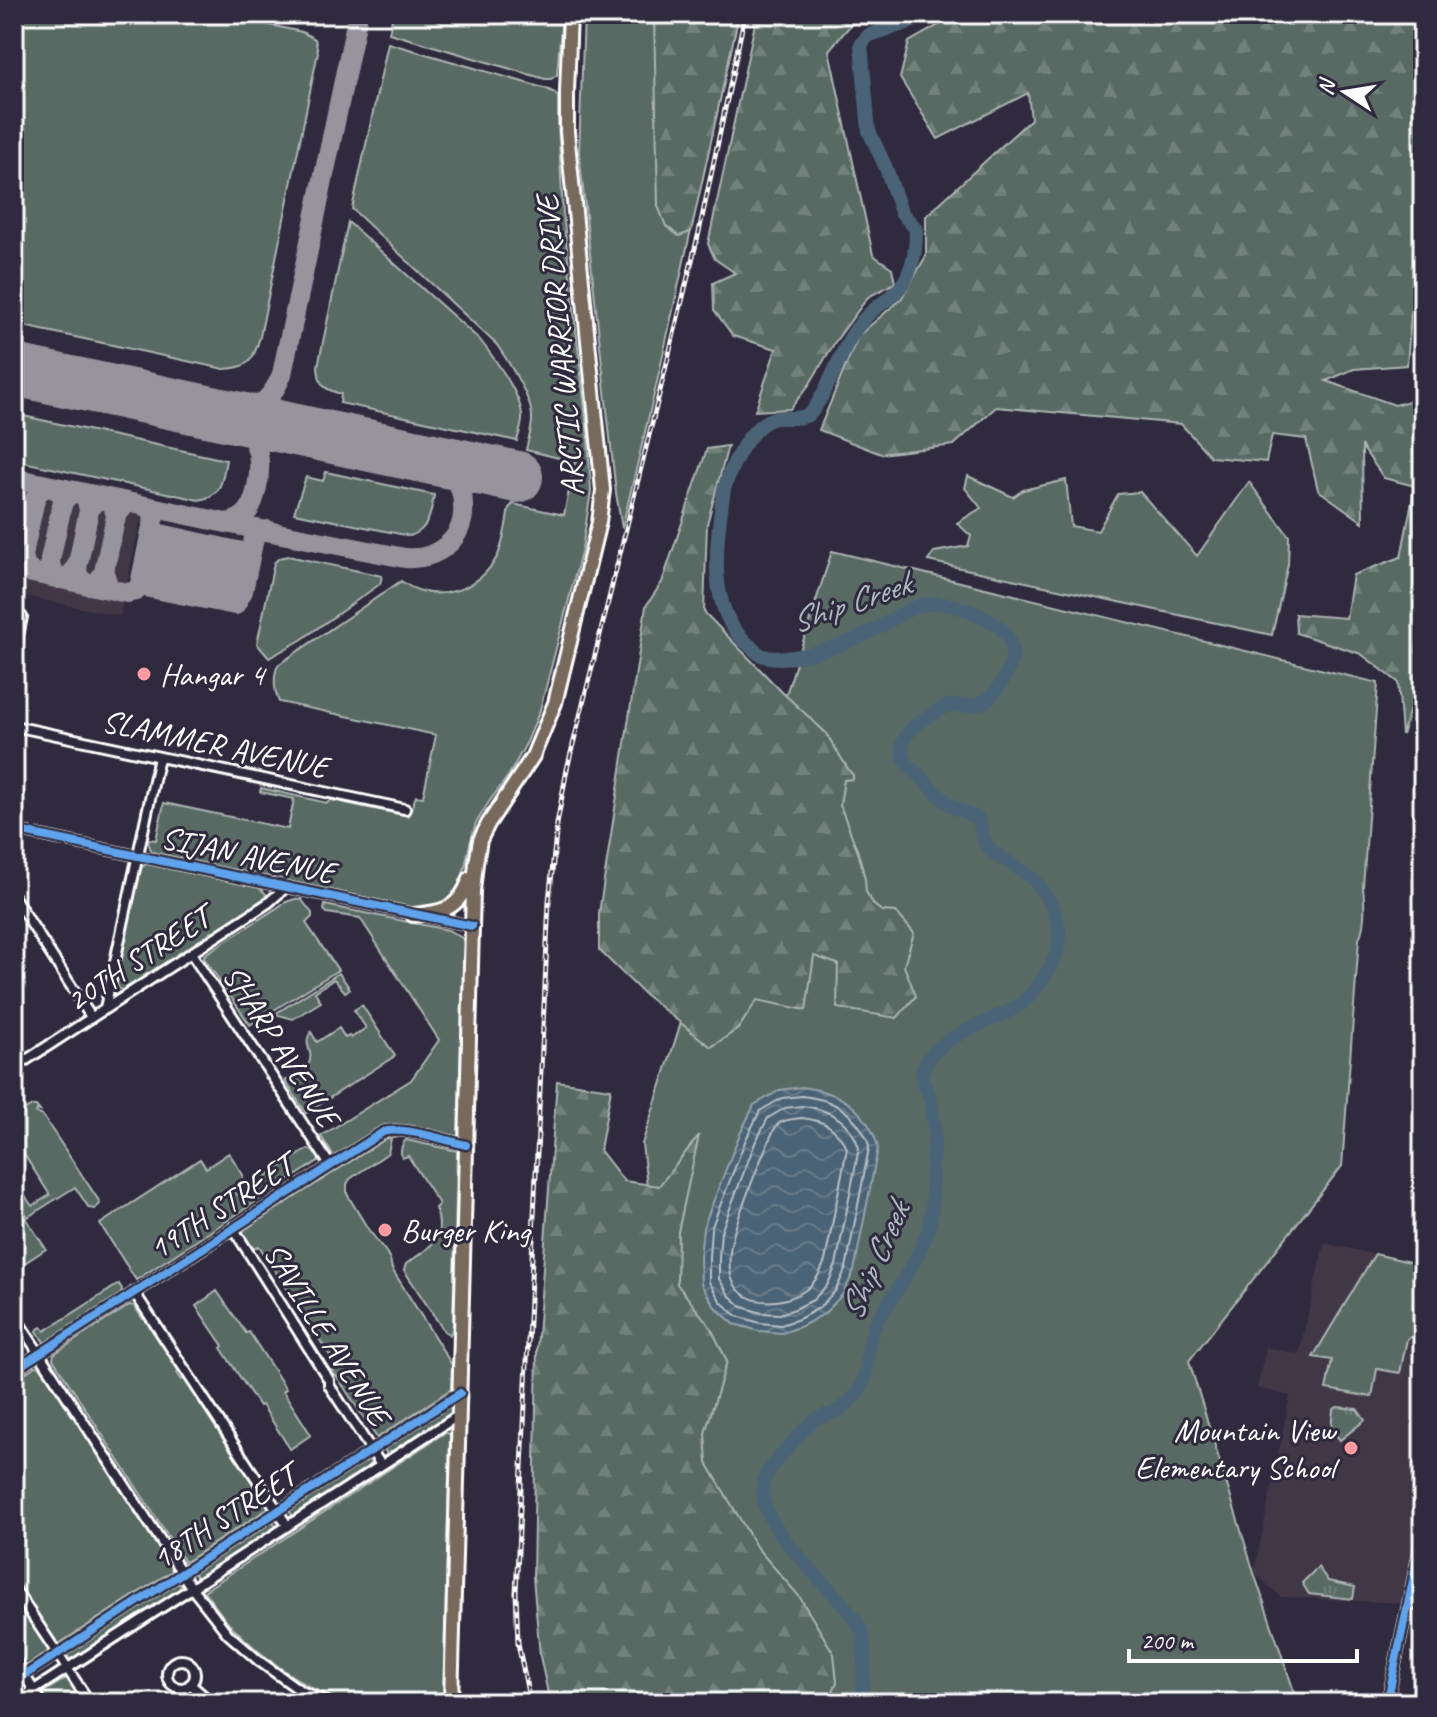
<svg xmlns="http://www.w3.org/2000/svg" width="1437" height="1717" font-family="Caveat,sans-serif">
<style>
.built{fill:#413747}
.green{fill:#596b64;stroke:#acb5b2;stroke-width:2}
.forest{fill:url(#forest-firs);stroke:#acb5b2;stroke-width:2}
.park{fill:url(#park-tufts);stroke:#acb5b2;stroke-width:2}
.water{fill:url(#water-waves);stroke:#94a2ad;stroke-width:2}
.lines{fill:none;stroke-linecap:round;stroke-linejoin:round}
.shore{stroke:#b7c1c8;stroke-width:2}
.river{stroke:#4c6476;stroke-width:14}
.taxiway{stroke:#97949e;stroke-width:20}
.runway{stroke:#97949e;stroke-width:52}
.minor-casing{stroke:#fff;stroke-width:14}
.primary-casing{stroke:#fff;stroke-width:18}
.minor{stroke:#2f2a3d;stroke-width:8}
.primary{stroke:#77695c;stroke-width:12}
.rail-casing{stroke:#fff;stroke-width:5}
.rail{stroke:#2f2a3d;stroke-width:2;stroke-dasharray:6;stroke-linecap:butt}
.cycleway-casing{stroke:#2f2a3d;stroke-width:13}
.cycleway{stroke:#60a3ed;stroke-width:8}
.poi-dot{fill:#ff9aa2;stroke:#2f2a3d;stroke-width:3}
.labels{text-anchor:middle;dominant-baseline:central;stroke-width:6;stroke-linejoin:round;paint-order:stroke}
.street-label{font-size:32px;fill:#fff;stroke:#2f2a3d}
.poi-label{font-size:32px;fill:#fff;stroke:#2f2a3d;text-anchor:start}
.water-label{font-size:34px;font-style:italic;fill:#aeb9c1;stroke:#2f2a3d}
</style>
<defs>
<pattern id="forest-firs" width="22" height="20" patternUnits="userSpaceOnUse" patternTransform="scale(2)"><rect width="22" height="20" fill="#596b64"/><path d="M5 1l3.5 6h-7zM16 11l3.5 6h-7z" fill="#72817b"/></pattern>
<pattern id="park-tufts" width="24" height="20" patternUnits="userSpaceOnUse" patternTransform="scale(2)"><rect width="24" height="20" fill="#596b64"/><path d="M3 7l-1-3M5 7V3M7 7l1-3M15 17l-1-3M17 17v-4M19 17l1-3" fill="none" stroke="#72817b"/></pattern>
<pattern id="water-waves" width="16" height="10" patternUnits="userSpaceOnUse" patternTransform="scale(2)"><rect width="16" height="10" fill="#4c6476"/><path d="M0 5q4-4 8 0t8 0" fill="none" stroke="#677b8b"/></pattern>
</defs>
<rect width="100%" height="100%" fill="#2f2a3d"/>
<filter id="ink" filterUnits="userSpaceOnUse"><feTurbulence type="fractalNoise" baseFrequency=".0125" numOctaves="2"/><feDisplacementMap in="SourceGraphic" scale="16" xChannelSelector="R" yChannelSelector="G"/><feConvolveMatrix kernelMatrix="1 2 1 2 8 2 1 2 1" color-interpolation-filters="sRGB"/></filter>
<g filter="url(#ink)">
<path class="built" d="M 14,484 L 142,511 L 120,616 L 14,594 Z
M 1324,1243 L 1423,1265 L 1423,1499 L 1402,1603 L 1281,1597 L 1254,1573 L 1290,1396 L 1257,1388 L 1266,1347 L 1299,1354 Z"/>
<path class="green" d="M 14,14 L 218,14 L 302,32 L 315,39 L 318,52 L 260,337 C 253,360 250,368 224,369 L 14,324 Z
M 393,14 L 562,14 L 557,75 L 551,79 L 545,79 L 389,33 Z
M 584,14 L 739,14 L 657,382 L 622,528 L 616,493 L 579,152 Z
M 388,43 L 547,89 L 555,93 L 558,97 L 558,123 L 563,213 L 588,436 L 591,492 L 582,549 L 540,710 L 527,742 L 509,775 L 489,802 L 476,823 L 470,844 L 460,889 L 445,906 L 425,910 L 155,853 L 151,850 L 147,839 L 156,840 L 164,803 L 288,829 L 294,799 L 260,792 L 261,788 L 327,803 L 331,800 L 408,816 L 416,796 L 423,797 L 436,735 L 279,702 C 274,691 273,676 278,665 L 401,581 C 434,605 477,592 497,557 C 504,543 506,524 509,508 L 513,504 L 564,515 L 575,462 L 526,450 C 528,440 532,429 532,419 C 533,400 508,361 497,345 L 352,209 Z
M 348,222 L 480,340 C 495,359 520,392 522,415 C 523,424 519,433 517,441 L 340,403 L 341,394 C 323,389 319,385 318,366 Z
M 14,414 L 226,460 C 222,480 223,496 199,500 L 14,460 Z
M 326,472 L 434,495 C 431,513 429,530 410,536 L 294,513 L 306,477 L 323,481 Z
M 968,476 L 1013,497 L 1023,490 L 1066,480 L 1071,526 L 1098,531 L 1118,494 L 1140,492 L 1197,556 L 1249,482 L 1289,536 L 1288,564 L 1272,635 L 928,561 L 934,552 L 968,546 L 971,536 L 957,523 L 981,508 L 965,488 Z
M 832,551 L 1378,683 L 1363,887 C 1365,904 1366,924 1359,939 L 1342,1166 L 1189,1361 L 1254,1573 L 1298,1703 L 709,1703 L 642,1144 Z
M 288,556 L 382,576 L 380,584 L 301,640 L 269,658 L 257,644 L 274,563 L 279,558 Z
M 147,864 L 260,888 L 266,894 L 265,898 L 261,903 L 123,990 L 119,989 L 116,982 L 140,871 L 142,867 Z
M 295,899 L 301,899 L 312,913 L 312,917 L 306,923 L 338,970 L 250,1025 L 204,958 L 204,955 L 286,902 Z
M 325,905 L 448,930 L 462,938 L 464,943 L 458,1136 L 452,1136 C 429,1132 405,1122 382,1126 L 334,1157 L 321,1136 L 411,1080 L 439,1040 L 360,918 L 327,913 L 324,910 Z
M 339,973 L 350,989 L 345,992 L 334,979 L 315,992 L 321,1002 L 293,1019 L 275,1014 Z
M 362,1005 L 395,1056 L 306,1113 L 285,1081 C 292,1077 303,1072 308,1065 C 316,1051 301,1045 311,1032 L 317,1042 L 339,1028 L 345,1038 L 349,1036 L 351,1038 L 366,1028 L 354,1010 Z
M 32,1106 L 36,1106 L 40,1111 L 37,1110 L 36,1113 L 43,1116 L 99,1201 L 100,1204 L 95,1209 L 89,1208 L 75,1187 L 28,1217 L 14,1196 L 14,1180 L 32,1206 L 50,1195 L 23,1153 L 14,1159 L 14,1117 Z
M 387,1138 L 391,1139 L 388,1153 L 350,1179 L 347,1184 L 347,1194 L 368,1229 L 386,1252 L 390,1259 L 392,1269 L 452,1365 L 451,1389 L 377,1438 L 332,1369 L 336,1365 L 259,1246 L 253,1249 L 243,1233 L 244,1230 Z
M 406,1140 L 457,1151 L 453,1326 L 450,1335 L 444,1331 L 404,1270 L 406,1264 C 428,1248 448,1240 435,1208 L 439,1204 L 408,1156 L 402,1158 C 400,1153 401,1144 406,1140 Z
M 308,1149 L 314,1151 L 320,1160 L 136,1280 L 100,1224 L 200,1159 L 206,1168 L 229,1153 L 243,1175 L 243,1181 L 232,1188 L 237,1195 Z
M 14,1200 L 46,1249 L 14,1270 Z
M 1375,1254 L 1423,1265 L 1423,1332 L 1407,1339 L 1400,1373 L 1377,1369 L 1372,1397 L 1326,1389 L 1332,1360 L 1313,1357 Z
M 119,1284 L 122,1289 L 121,1296 L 45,1344 L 37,1331 L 39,1328 L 42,1327 L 45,1331 Z
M 217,1291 L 246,1333 L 249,1332 L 286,1389 L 283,1391 L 311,1435 L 290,1449 L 262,1405 L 259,1406 L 221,1348 L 223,1346 L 196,1306 Z
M 130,1305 L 134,1306 L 143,1319 L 146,1317 L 180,1370 L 177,1373 L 182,1380 L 185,1378 L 269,1508 L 185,1562 L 53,1359 L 54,1354 Z
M 36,1366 L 41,1367 L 172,1569 L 172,1571 L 57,1645 L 14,1580 L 14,1380 Z
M 448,1405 L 452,1407 L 451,1415 L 388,1456 L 383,1447 Z
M 446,1432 L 450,1435 L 443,1703 L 345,1703 L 310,1687 L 283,1670 L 257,1650 L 228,1623 L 204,1591 Z
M 368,1458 L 372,1466 L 293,1517 L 288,1509 Z
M 272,1519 L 277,1528 L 198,1579 L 192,1571 Z
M 177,1581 L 182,1589 L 71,1661 L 66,1653 Z
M 14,1595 L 50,1650 L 25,1667 L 14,1649 Z
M 67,1678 L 68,1679 L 86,1703 L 48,1703 L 42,1693 Z"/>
<path class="forest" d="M 654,14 L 739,14 L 691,232 L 679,236 L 666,226 L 658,206 Z
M 757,14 L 887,14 L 855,20 L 829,50 L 873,255 L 892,268 L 895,283 L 868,297 L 835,342 L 809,385 L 790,409 L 755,411 L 776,349 L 733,336 L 714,310 L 713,283 L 735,273 L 715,259 L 708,244 Z
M 958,14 L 1423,14 L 1423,263 L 1413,291 L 1407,365 L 1354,369 L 1326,381 L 1395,405 L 1423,397 L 1423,668 L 1402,735 L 1398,682 L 1361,654 L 1296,633 L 1295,614 L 1346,618 L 1353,575 L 1401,557 L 1415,486 L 1384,478 L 1362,447 L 1363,522 L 1318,490 L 1306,439 L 1272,435 L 1266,462 L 1211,457 L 1181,424 L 996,407 L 954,445 L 881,454 L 819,430 L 858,336 L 901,299 L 926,256 L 926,216 L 1031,119 L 1028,93 L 938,139 L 900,78 L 909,42 Z
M 728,446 L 707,524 L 704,612 L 783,693 L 826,733 L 848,769 L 853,775 L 853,779 L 844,780 L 840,805 L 859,855 L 865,879 L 866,892 L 874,905 L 882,911 L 896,912 L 914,933 L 904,966 L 916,996 L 897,1018 L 837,1008 L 838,964 L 814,956 L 806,1010 L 757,1000 L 738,1029 L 711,1047 L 644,994 L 599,950 L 599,913 L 646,606 L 662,582 L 707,449 Z
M 557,1081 L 611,1089 L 600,1150 L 624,1181 L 659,1186 L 699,1135 L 678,1232 L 677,1284 L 711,1328 L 727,1361 L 705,1433 L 707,1463 L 757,1548 L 799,1596 L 834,1654 L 837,1682 L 828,1703 L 550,1703 L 540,1656 L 533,1577 L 537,1349 Z"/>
<path class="park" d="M 1337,1407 L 1357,1409 L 1365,1420 L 1340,1440 L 1331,1429 L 1333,1410 Z
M 1318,1567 L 1328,1581 L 1355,1587 L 1353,1599 L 1309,1594 L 1302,1583 Z"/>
<path class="water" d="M 802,1087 C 830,1091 852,1099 868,1124 C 873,1132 876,1138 878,1148 L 854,1271 L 843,1294 L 824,1314 L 802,1326 L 782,1333 L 759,1331 L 734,1324 L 715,1307 L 701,1284 L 700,1257 L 703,1228 L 739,1136 L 754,1105 L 780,1090 Z"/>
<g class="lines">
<path class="shore" d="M 802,1096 C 829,1099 847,1107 862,1130 C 866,1137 869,1141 869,1148 L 846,1268 L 836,1290 L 819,1308 L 799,1319 L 781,1325 L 760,1323 L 737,1316 L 721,1302 L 709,1282 L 709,1257 L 711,1229 L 746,1139 L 760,1111 L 782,1098 Z
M 802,1106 C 829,1109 851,1121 859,1148 L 836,1265 L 828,1284 L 813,1300 L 795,1309 L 780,1314 L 762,1313 L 742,1307 L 729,1295 L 719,1279 L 719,1257 L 721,1232 L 755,1143 L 768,1118 L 785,1108 Z
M 802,1118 C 826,1121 835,1127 847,1148 L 825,1261 C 820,1273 815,1284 804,1291 C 782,1306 740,1308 731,1276 C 728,1264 730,1244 734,1233 C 738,1217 770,1132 778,1124 C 784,1119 794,1119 802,1118 Z"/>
<path class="river" d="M 860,1703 C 864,1687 866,1646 862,1631 C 859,1624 853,1617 848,1611 C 825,1580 750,1521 764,1479 C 767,1469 806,1426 815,1420 C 822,1415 830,1415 837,1411 C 844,1408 850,1401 855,1396 C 872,1376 864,1350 874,1327 C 878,1318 884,1310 890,1301 C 903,1280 919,1257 927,1233 C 934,1213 932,1194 932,1173 C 932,1157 936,1140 934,1125 C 933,1118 931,1101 929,1095 C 925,1083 918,1083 924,1067 C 936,1036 991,1023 1018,1006 C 1028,1000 1035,989 1042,980 C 1053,965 1061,948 1059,930 C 1058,911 1041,885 1027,874 C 1014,864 998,859 987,846 C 981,839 982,827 978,818 C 950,808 940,798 920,776 C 917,773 914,771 911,768 C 893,749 906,730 924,719 C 931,716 938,709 945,707 C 957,703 969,708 981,703 C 997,697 1015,664 1012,648 C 1010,637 1004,630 995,624 C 976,613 948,600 926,604 C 909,607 897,617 883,625 C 866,635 846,644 827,649 C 809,655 780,662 761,655 C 756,652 751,647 747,643 C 705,608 717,538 724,489 C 731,466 751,421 777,418 C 787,417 798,420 808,415 C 819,409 841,355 849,340 C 856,328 865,316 877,307 C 887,299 897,294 904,282 C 914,265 916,249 916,229 L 901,212 L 886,168 L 869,131 L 861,44 L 869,35 L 925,17 L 927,14"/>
<path class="taxiway" d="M 219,413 C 251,413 270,406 282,374 L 358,14
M 14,478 L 226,523 C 247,520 253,507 257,487 C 264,453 256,428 221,415
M 226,523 L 405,558 C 436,561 466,539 463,505 C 463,497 461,488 456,481 C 449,470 438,463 426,458
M 152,529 L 156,533 L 242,552 L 251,550
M 148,546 L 152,551 L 236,568 L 244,566 L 250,558
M 77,565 L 71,575 L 60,579 L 51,569 L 50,560 L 62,505 C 65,496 70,494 79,492 L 87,500 L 89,510
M 144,566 L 150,570 L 233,586 L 239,585 L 246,575
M 14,569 L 127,593 L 136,591 L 140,584 L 154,517 L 152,510 L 144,506
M 104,572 L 98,581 L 87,585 L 78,576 L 77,568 L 89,510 L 95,502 L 105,498 L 113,504 L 116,516
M 37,573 L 33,573 L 25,566 L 23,554 L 35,499 C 38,491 43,488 51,486 L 56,490
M 141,582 L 145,587 L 235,605 L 243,591 L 254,538 L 258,532 L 268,530
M 108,585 L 104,572 L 116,516 L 124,506"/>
<path class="runway" d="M 14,370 L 517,477"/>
<defs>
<path id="minor" d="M 14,655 L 22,617
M 14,726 L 405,809
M 14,830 L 472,926
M 14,897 L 91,1017
M 191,953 L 330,1165
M 105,1008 L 159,757
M 14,1068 L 268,903 L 286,887
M 233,1228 L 329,1380 L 329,1385 L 381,1465
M 134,1292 L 287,1525
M 14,1315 L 191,1587 L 228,1634 L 259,1661 L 301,1691 L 329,1703
M 14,1370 L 383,1132 C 402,1126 445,1140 466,1145
M 14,1588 L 90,1703
M 1409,1603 L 1423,1606
M 14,1659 L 42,1703
M167 1674a14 14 0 1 1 28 0a14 14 0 1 1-28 0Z
M 14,1682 L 460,1393
M 190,1684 L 212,1703
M 14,1703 L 459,1415
M 1387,1703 L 1423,1533"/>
<path id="primary" d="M 413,915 C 443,912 459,910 470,878
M 451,1703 L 473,891 L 476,863 L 480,840 L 488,824 L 533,756 L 555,703 L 599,522 L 603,490 L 567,132 L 567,92 L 570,14"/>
</defs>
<use href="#minor" class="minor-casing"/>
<use href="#primary" class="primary-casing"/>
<use href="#minor" class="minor"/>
<use href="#primary" class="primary"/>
<defs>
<path id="rail" d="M 530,1703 L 518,1643 L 516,1593 L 549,901 L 557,824 L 567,769 L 699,232 L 745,14"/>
</defs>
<use href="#rail" class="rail-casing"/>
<use href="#rail" class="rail"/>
<defs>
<path id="cycleway" d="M 14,830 L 472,926
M 14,1370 L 383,1132 C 402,1126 445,1140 466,1145
M 14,1682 L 460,1393
M 1387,1703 L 1423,1533"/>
</defs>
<use href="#cycleway" class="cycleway-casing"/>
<use href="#cycleway" class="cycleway"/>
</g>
</g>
<g class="poi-dot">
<circle cx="144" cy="674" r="8"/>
<circle cx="385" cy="1230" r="8"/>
<circle cx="1351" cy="1448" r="8"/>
</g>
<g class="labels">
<g class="street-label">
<text transform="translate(560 346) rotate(-95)">ARCTIC WARRIOR DRIVE</text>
<text transform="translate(215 744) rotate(12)">SLAMMER AVENUE</text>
<text transform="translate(248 855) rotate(12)">SIJAN AVENUE</text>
<text transform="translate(138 959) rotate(-33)">20TH STREET</text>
<text transform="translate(281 1046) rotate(57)">SHARP AVENUE</text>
<text transform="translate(221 1207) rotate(-33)">19TH STREET</text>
<text transform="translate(327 1334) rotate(58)">SAVILLE AVENUE</text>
<text transform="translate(224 1517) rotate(-33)">18TH STREET</text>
</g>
<g class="poi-label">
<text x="160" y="674">Hangar 4</text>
<text x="401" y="1230">Burger King</text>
<text x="1335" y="1430" text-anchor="end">Mountain View<tspan x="1335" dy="37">Elementary School</tspan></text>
</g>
<g class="water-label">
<text transform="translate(850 602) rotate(-19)">Ship Creek</text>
<text transform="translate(874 1261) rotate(-66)">Ship Creek</text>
</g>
</g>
<rect width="1437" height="1717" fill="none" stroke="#2f2a3d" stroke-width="48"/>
<rect x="24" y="24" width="1389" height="1669" fill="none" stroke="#fff" stroke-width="3" filter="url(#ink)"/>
<g transform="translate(1345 92) rotate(282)" stroke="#2f2a3d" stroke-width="6" paint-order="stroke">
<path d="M0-6L14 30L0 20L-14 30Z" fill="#ffffff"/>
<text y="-12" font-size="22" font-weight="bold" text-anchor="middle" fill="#ffffff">N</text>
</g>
<path d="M1129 1649v12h228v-12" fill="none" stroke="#ffffff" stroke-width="4"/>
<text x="1141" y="1649" font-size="24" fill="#ffffff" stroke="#2f2a3d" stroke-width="6" paint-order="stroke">200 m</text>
</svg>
